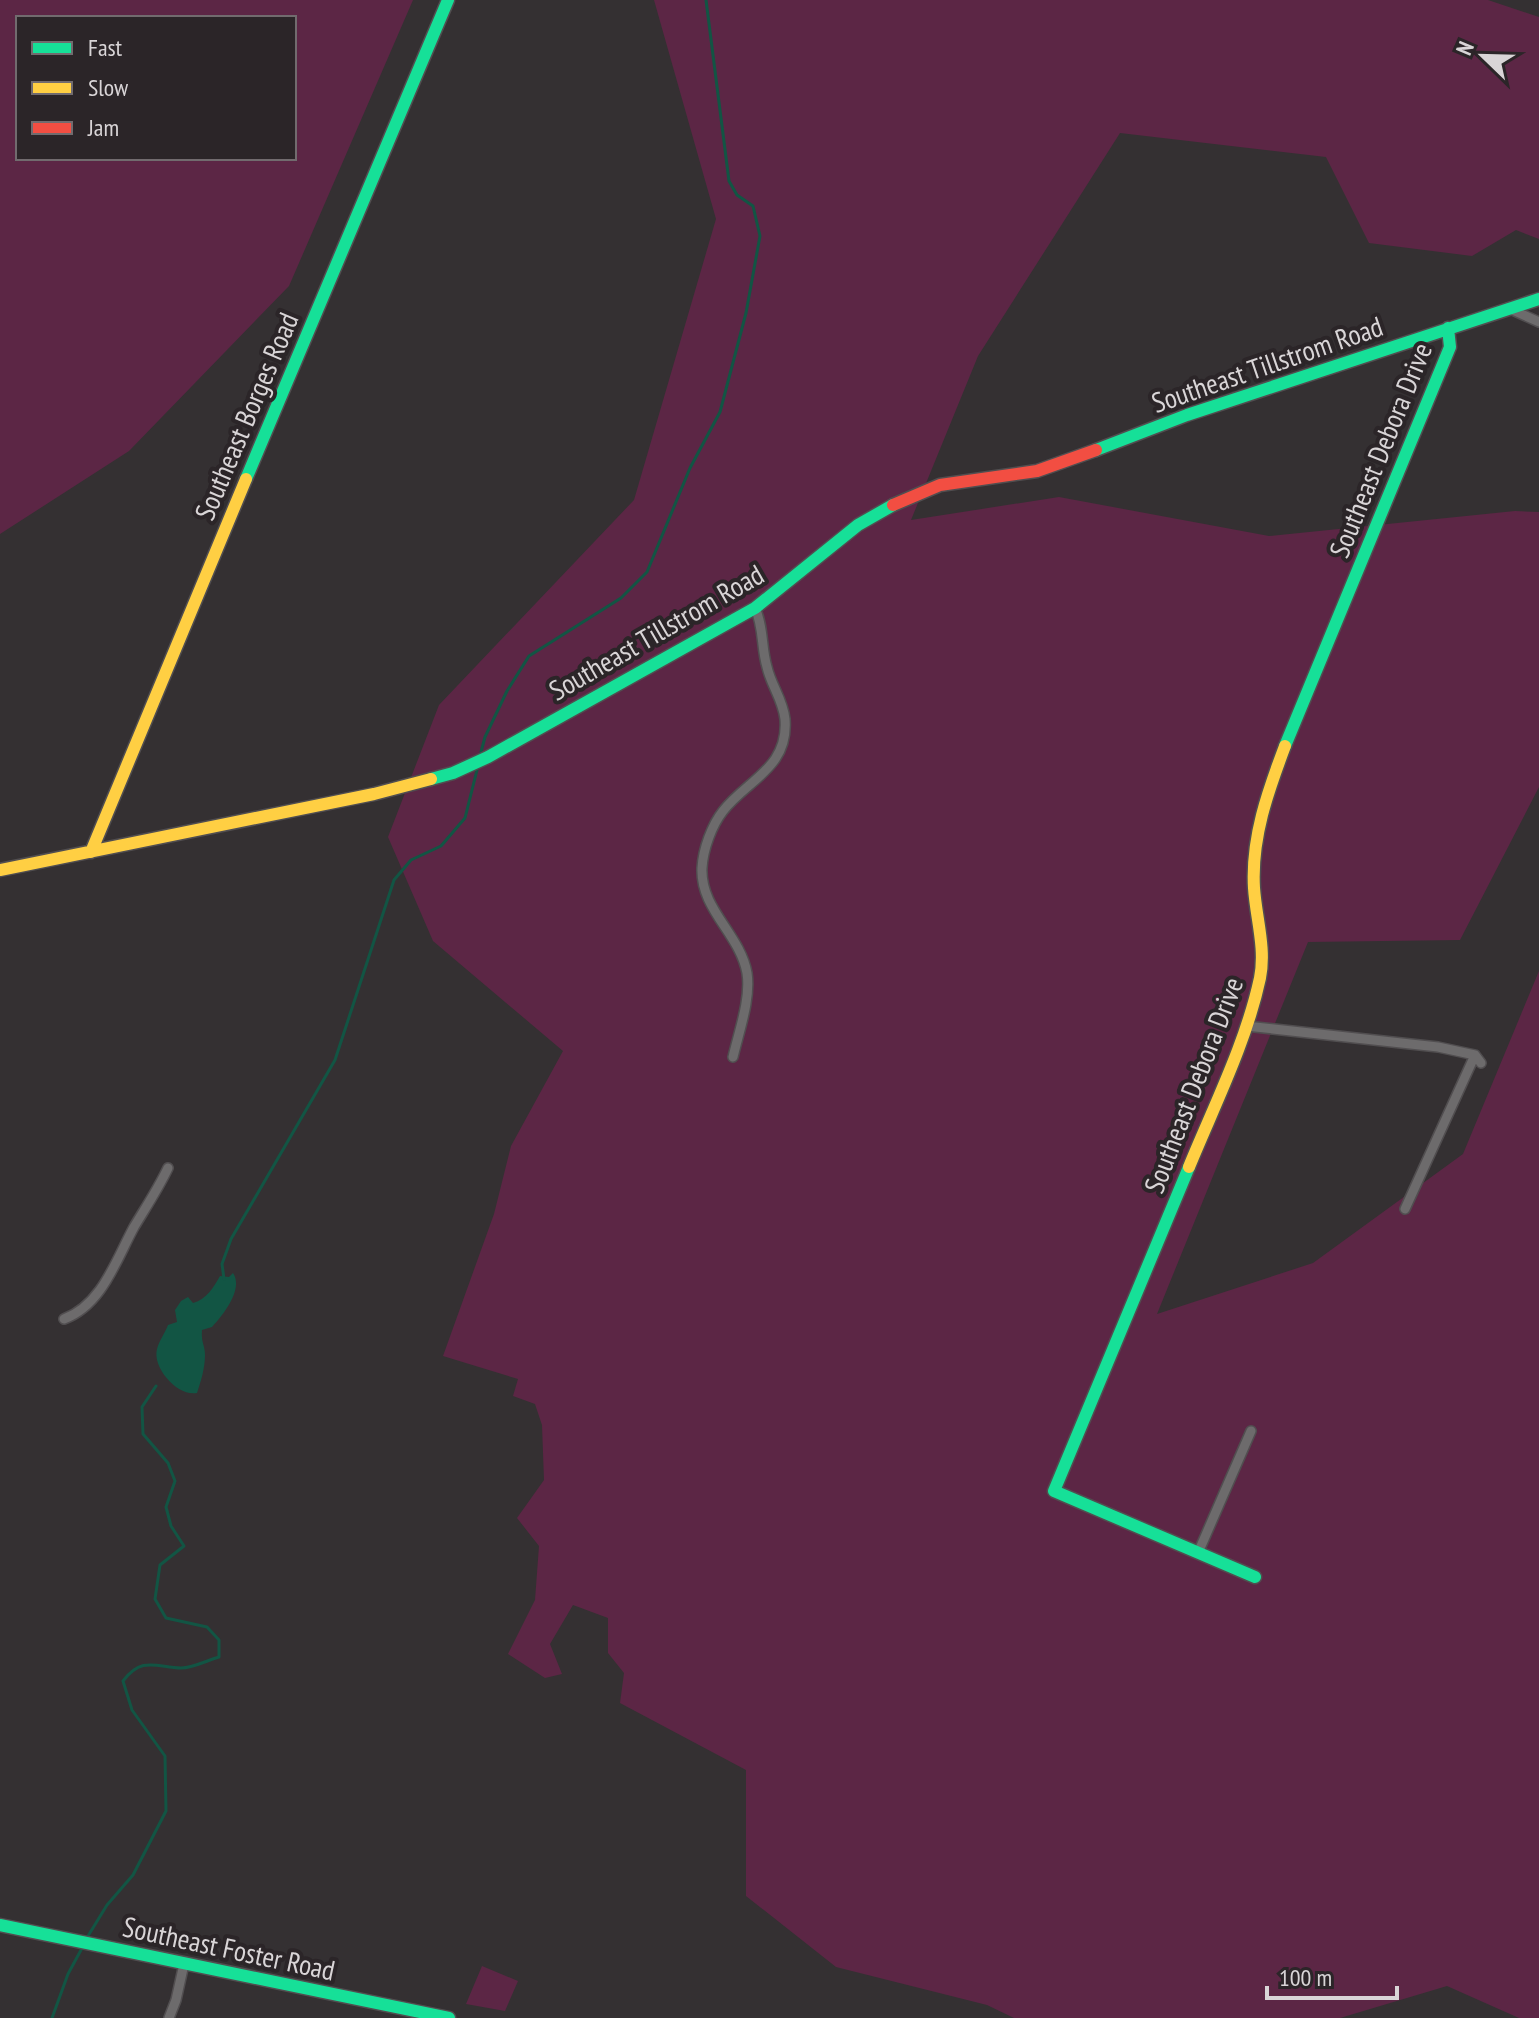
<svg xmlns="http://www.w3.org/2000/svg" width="1539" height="2018" font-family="'PT Sans Narrow',sans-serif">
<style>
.green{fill:#5c2645;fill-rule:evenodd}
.water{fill:#125544}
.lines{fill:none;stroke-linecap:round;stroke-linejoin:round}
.stream{stroke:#125544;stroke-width:3}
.street-casing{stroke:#514e50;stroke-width:12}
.fast-casing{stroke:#514e50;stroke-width:15}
.slow-casing{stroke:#514e50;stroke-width:15}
.jam-casing{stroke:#514e50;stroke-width:15}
.street{stroke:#6d6b6c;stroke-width:9}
.fast{stroke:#16e098;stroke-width:12}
.slow{stroke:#ffcf43;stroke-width:12}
.jam{stroke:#f24e42;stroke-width:12}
.labels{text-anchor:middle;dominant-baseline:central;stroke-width:8;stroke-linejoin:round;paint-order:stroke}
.street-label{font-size:28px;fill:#d9d5d7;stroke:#2b2528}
</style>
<rect width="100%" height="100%" fill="#343032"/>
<path class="green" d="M 0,0 L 413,0 L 289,286 L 129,451 L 0,534 ZM 18,18 L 294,18 L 294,158 L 18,158 Z
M 654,0 L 1488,0 L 1539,17 L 1539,239 L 1516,230 L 1472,256 L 1369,243 L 1326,157 L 1120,133 L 978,356 L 911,520 L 1059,497 L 1269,536 L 1515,511 L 1539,512 L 1539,787 L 1460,940 L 1308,942 L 1157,1314 L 1313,1263 L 1463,1154 L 1539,971 L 1539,2018 L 1519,2018 L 1447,1986 L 1340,2018 L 1014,2018 L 987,2005 L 836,1967 L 746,1896 L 746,1770 L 620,1703 L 624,1673 L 608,1653 L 608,1618 L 573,1605 L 550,1644 L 562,1674 L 545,1678 L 508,1654 L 535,1600 L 539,1546 L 517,1518 L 544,1480 L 542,1425 L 535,1404 L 513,1396 L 518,1379 L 443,1356 L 494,1214 L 511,1146 L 563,1051 L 433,941 L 388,837 L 439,705 L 634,500 L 716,219 Z
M 482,1966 L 518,1981 L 505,2011 L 466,2004 Z"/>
<path class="water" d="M 233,1273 C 244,1289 223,1315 212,1327 L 202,1330 C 201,1343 205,1345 205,1355 C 205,1368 201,1381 197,1393 C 178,1397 152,1368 157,1349 C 159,1341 165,1333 168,1325 L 177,1322 L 175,1310 L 181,1301 L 188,1297 L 193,1303 C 207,1299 213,1288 220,1276 L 229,1277 Z"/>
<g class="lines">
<path class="stream" d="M 481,752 L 485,737 L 507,691 L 529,656 L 621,598 L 647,572 L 690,468 L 720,412 L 746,313 L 760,236 L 753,206 L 737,195 L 729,181 L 706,0
M 224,1279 L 222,1264 L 231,1239 L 335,1060 L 394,880 L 411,860 L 441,846 L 465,818 L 477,770
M 88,1936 L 107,1905 L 133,1875 L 166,1811 L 165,1756 L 132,1710 L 123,1681 C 142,1656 156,1667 181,1668 C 193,1668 208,1660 219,1657 L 219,1640 L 207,1627 L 166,1618 L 155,1599 L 160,1565 L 184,1546 L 171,1526 L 166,1507 L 175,1481 L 168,1463 L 143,1434 L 142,1407 L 156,1386
M 52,2018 L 68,1974 L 81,1950"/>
<defs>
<path id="street" d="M 1508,308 L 1539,322
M 1246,1026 L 1438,1047 L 1475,1055 L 1481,1063
M 733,1057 C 739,1031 751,999 747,973 C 740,934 700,909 702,868 C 703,849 712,825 723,811 C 747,780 789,768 785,719 C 783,700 771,685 767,667 C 761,647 764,627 755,608
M 1405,1209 L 1475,1055
M 64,1319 C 102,1305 116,1260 134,1227 C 146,1207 158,1189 168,1168
M 1198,1553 L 1251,1431
M 169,2018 L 176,2000 L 184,1964"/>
<path id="fast" d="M 1096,450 L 1187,415 L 1539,299
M 246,479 L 448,0
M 1285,746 L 1450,347 L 1448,328
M 431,779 L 453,773 L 488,757 L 755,608 L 858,525 L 893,505
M 1189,1167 L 1054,1491 L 1255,1577
M 0,1925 L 449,2018"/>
<path id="slow" d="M 91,852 L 246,479
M 0,870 L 374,794 L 431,779
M 1189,1167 C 1214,1106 1246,1043 1260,978 C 1266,948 1256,918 1254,888 C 1251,838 1268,791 1285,746"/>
<path id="jam" d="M 893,505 L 940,485 L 1037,471 L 1096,450"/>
</defs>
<use href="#street" class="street-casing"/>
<use href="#fast" class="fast-casing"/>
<use href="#slow" class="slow-casing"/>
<use href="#jam" class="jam-casing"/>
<use href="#street" class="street"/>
<use href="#fast" class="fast"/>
<use href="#slow" class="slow"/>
<use href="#jam" class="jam"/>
</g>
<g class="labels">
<g class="street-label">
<text transform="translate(1267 364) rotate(-19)">Southeast Tillstrom Road</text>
<text transform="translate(246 416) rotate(-67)">Southeast Borges Road</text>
<text transform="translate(1380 450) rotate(-68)">Southeast Debora Drive</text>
<text transform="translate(656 632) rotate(-30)">Southeast Tillstrom Road</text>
<text transform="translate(1193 1085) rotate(-69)">Southeast Debora Drive</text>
<text transform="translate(229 1948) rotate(12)">Southeast Foster Road</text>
</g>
</g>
<rect x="16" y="16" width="280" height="144" fill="#2b2528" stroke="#716b6e" stroke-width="2"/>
<rect x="32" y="42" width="40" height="12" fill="#16e098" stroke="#716b6e" stroke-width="2"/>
<text x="88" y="56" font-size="24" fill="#d9d5d7">Fast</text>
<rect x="32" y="82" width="40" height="12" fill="#ffcf43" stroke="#716b6e" stroke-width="2"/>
<text x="88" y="96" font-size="24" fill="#d9d5d7">Slow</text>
<rect x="32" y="122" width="40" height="12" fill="#f24e42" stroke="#716b6e" stroke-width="2"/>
<text x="88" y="136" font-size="24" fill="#d9d5d7">Jam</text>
<g transform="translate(1483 56) rotate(293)" stroke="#2b2528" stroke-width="6" paint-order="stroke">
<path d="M0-6L14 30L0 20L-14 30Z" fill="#d9d5d7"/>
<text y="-12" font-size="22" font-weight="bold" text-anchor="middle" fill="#d9d5d7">N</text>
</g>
<path d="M1267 1986v12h130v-12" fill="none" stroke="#d9d5d7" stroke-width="4"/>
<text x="1279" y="1986" font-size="24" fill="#d9d5d7" stroke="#2b2528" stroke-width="6" paint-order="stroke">100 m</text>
</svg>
